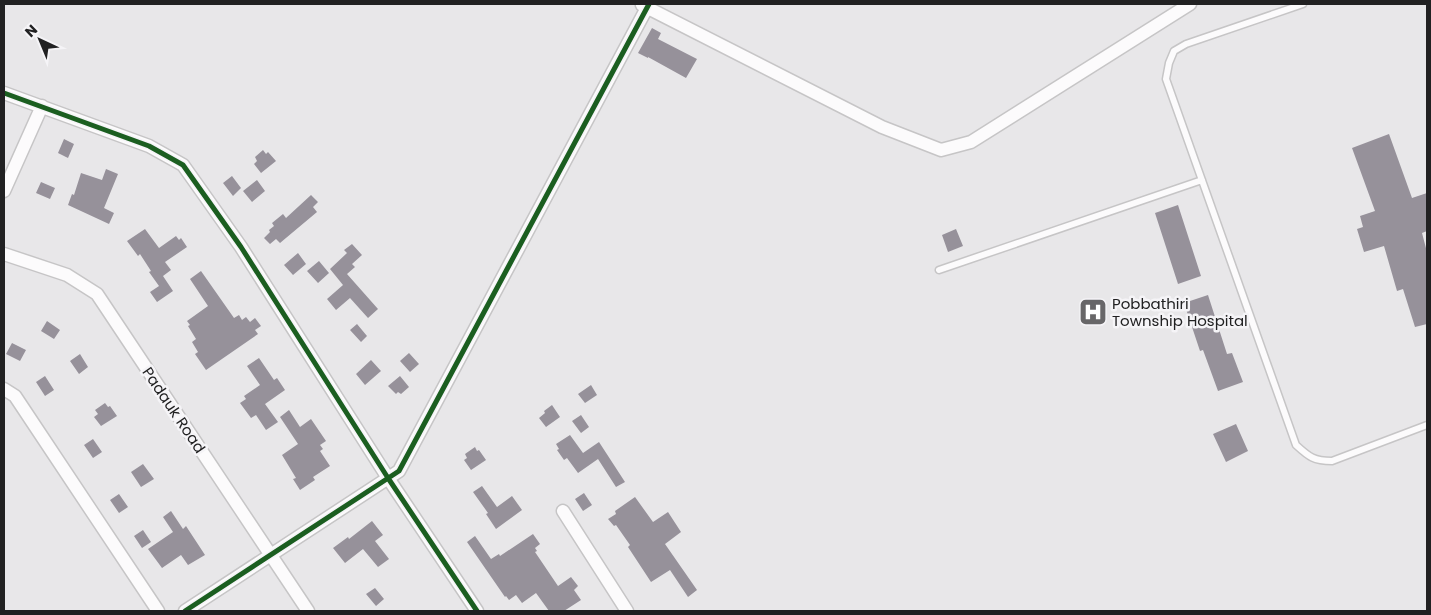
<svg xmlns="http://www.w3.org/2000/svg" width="1431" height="615" font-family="Poppins,sans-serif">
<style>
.building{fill:#96919a}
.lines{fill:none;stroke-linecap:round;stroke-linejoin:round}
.lane-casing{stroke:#c6c5c6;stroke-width:9}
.street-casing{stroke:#c6c5c6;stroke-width:15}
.lane{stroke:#fcfbfc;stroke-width:6}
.street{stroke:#fcfbfc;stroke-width:12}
.cycleway-casing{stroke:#f5f4f7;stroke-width:8}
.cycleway{stroke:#1b5e20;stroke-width:5}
.labels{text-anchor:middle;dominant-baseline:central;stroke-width:5;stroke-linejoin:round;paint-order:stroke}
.poi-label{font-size:15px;fill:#212122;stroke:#f5f4f7;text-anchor:start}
.street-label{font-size:15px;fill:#212122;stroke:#f5f4f7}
</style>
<rect width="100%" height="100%" fill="#e8e7e9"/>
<path class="building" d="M 652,28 L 661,33 L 658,39 L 697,59 L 686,78 L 648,57 L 648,58 L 638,53 Z
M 1389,134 L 1412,198 L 1427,193 L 1427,231 L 1422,233 L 1427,252 L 1427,324 L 1415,327 L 1403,289 L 1397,291 L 1384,246 L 1364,252 L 1357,229 L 1363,227 L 1360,216 L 1375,211 L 1352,148 Z
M 64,139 L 74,144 L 68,158 L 58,153 Z
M 263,150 L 266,154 L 268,152 L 276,161 L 261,173 L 254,164 L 257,161 L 255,157 Z
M 106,169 L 118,174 L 104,208 L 114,213 L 109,224 L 68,205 L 72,194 L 74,195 L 81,173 L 102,180 Z
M 232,176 L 241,188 L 233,196 L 223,183 Z
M 257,180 L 265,191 L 252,202 L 243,191 Z
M 41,182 L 55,188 L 50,199 L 36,193 Z
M 311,195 L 318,202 L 313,207 L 317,212 L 280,243 L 276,239 L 270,244 L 264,238 L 270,232 L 269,230 L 274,226 L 272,223 L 283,214 L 286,218 Z
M 1178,205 L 1201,276 L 1178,284 L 1155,213 Z
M 145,229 L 159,248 L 176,236 L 179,240 L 181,238 L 187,247 L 165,262 L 171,270 L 163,276 L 173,291 L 157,302 L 150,292 L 159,286 L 149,272 L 151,271 L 140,254 L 138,256 L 127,241 Z
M 956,229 L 963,246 L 948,252 L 942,235 Z
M 352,244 L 362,255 L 352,264 L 355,267 L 347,274 L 378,309 L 368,318 L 350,298 L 336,310 L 327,299 L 343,285 L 330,269 L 347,253 L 344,250 Z
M 298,253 L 306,264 L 293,275 L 284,265 Z
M 319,261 L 329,273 L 318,283 L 307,271 Z
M 201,271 L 234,318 L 239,315 L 242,320 L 246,317 L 250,322 L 255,318 L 261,326 L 255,330 L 258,334 L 206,370 L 195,354 L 198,352 L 192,342 L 196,339 L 188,326 L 190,325 L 187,321 L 208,306 L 190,279 Z
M 1208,295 L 1227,354 L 1232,353 L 1243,382 L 1218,391 L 1203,350 L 1200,351 L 1184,303 Z
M 47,321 L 60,330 L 54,339 L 41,331 Z
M 357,324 L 367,336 L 361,342 L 350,330 Z
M 12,343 L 26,350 L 20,361 L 6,354 Z
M 409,353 L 419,364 L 410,372 L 400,361 Z
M 80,354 L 88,367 L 79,374 L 70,361 Z
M 259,358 L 274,380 L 277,378 L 285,390 L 265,404 L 278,422 L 266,430 L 256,415 L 251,418 L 240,403 L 246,399 L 244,396 L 260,385 L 247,366 Z
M 371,360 L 381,371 L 365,385 L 356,374 Z
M 45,376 L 54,390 L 45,396 L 36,382 Z
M 400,376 L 409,387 L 401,394 L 398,392 L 396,394 L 388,386 Z
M 591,385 L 597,395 L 585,403 L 578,394 Z
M 105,403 L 108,407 L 110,406 L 117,416 L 101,426 L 94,417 L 98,414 L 95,410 Z
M 552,405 L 560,417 L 546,427 L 539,418 L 545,413 L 544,411 Z
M 289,410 L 300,427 L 311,419 L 326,441 L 320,445 L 323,449 L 320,451 L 330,466 L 313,477 L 315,480 L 300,490 L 293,479 L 296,478 L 282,455 L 298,444 L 280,417 Z
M 581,415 L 589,427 L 581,433 L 572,421 Z
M 1236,424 L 1248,451 L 1226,462 L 1213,434 Z
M 570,435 L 583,453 L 599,442 L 625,482 L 616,487 L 598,459 L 578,473 L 567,458 L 564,460 L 557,450 L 559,449 L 556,444 Z
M 93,439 L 102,452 L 93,458 L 84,445 Z
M 475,447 L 477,451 L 479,450 L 486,460 L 471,470 L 464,460 L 467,458 L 465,454 Z
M 143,464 L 154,479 L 141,487 L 131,472 Z
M 482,486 L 497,507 L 512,496 L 522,510 L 496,529 L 486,514 L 488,513 L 473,492 Z
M 584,493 L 592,505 L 583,511 L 575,499 Z
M 119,494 L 128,507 L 119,513 L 110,500 Z
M 635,497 L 653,522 L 668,512 L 681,532 L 665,544 L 697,590 L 688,597 L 670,570 L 651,582 L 628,547 L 630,545 L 616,525 L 614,526 L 608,519 L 616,514 L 615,511 Z
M 171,511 L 183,529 L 186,526 L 205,555 L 188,565 L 181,555 L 162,568 L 148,549 L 173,532 L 163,517 Z
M 372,521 L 383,535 L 375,541 L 389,559 L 378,567 L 363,549 L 345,563 L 333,548 L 348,537 L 349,539 Z
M 143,530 L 151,542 L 142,548 L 134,536 Z
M 533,534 L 540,544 L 535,548 L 537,551 L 535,552 L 558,586 L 571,577 L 578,586 L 574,590 L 581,600 L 564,611 L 549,611 L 536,593 L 522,603 L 516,595 L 509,600 L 506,596 L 505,597 L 467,542 L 475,536 L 491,559 L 499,554 L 500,556 Z
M 375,588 L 384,599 L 376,606 L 366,594 Z"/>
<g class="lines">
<defs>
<path id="lane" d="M 1303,4 L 1186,44 L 1174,51 L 1169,63 L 1166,79 L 1296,445 C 1309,457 1314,461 1332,461 L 1427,425
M 939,270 L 1202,180"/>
<path id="street" d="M 642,5 L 882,127 L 941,150 L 971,142 L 1190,4
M 4,93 L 149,146 L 183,165 L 241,247 L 388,478 L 477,611
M 4,191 L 42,106
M 4,254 L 67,275 L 97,294 L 308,611
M 4,389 L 15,396 L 158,611
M 563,511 L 627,611
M 185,611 L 399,471 L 649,4"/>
</defs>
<use href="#lane" class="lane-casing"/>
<use href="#street" class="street-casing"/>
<use href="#lane" class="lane"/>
<use href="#street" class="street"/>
<defs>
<path id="cycleway" d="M 4,93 L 149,146 L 183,165 L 241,247 L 388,478 L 477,611
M 185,611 L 399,471 L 649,4"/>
</defs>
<use href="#cycleway" class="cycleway-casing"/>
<use href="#cycleway" class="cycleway"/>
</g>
<defs>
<symbol id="hospital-square" viewBox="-11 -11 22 22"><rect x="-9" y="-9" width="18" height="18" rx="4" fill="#676668" stroke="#f5f4f7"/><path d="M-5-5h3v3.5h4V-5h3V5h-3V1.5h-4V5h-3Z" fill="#fff"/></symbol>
</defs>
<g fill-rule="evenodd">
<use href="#hospital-square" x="1077" y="296" width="32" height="32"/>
</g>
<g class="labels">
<g class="poi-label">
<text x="1112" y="303">Pobbathiri<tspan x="1112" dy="17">Township Hospital</tspan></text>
</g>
<g class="street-label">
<text transform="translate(174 410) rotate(56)">Padauk Road</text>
</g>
</g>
<rect width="1431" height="615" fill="none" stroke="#212122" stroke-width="10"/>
<g transform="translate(40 40) rotate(316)" stroke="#f5f4f7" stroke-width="4" paint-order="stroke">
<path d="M0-4L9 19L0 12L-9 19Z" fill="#212122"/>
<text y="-8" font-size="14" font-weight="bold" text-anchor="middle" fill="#212122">N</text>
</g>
</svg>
